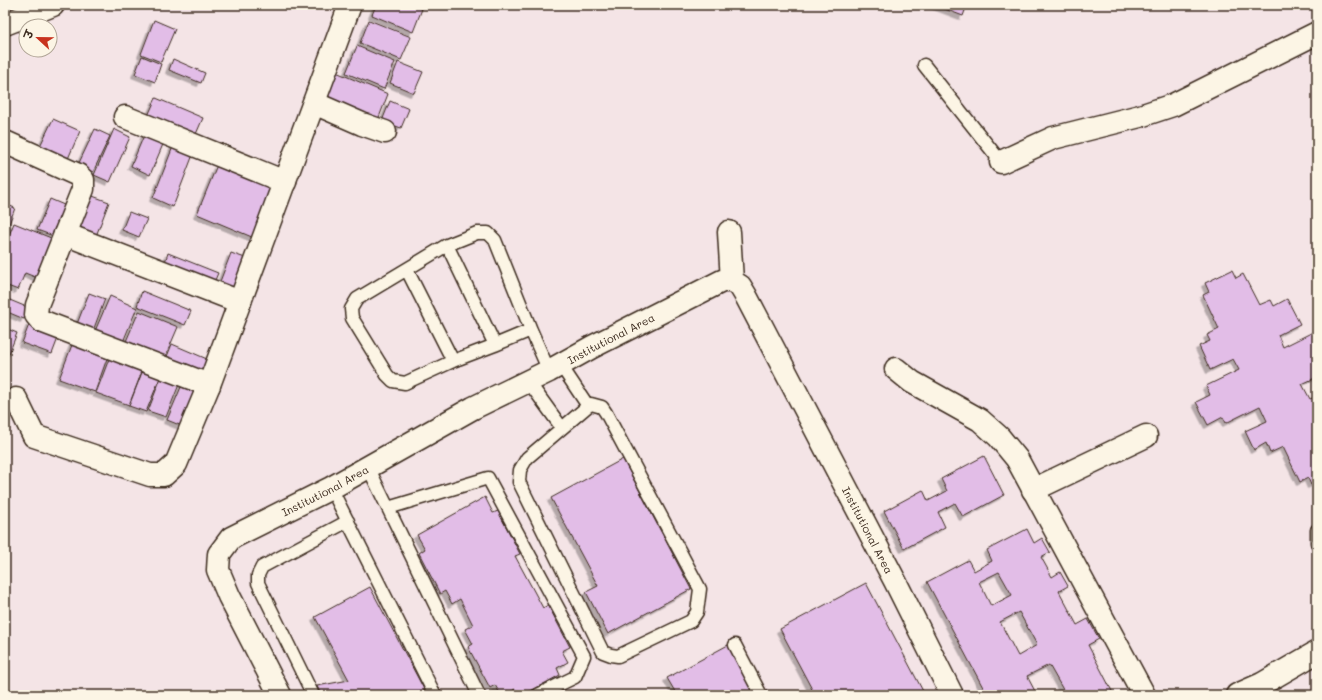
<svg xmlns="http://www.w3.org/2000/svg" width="1322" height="700" font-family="Mali,'Playpen Sans Deva',sans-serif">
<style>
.building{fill:#e2bde7;stroke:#3b2a1e;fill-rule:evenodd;filter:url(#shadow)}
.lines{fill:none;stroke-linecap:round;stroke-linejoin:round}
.lane-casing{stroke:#3b2a1e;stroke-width:15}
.street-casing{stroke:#3b2a1e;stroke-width:25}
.secondary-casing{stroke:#3b2a1e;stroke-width:25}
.lane{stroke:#fcf5e5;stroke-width:12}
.street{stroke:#fcf5e5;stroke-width:22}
.secondary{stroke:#fcf5e5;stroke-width:22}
.labels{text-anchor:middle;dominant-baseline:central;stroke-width:4;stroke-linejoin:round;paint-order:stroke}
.street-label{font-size:11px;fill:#3b2a1e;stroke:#fcf5e5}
</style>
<defs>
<filter id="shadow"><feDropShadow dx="-3.5" dy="3.5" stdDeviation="0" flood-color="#0004"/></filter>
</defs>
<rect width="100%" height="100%" fill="#f4e4e6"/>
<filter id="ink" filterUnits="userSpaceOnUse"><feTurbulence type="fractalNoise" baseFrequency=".025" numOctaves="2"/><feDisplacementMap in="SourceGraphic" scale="8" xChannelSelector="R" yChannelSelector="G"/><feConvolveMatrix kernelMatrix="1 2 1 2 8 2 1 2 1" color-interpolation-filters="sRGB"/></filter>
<g filter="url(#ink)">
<path class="building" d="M 376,5 L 414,5 L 422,9 L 413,32 L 372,15 Z
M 934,5 L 967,5 L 963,16 Z
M 154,20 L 175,29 L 161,62 L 141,54 Z
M 369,20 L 411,37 L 401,60 L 360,43 Z
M 357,46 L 395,62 L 384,89 L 346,73 Z
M 142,56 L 161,64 L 155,82 L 135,74 Z
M 173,59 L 205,73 L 201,83 L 169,70 Z
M 398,62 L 423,72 L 414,93 L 390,83 Z
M 336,72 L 388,94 L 378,120 L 325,98 Z
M 156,98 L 203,118 L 193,141 L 146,120 Z
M 390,101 L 409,109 L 401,128 L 382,121 Z
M 53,119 L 80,131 L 67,161 L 39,148 Z
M 95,129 L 110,136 L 93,172 L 78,165 Z
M 114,129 L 130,137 L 110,182 L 94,175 Z
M 145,133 L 164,142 L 150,175 L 131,166 Z
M 174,144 L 194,152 L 173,207 L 153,198 Z
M 217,165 L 279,191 L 259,240 L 197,214 Z
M 87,194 L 109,202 L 96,236 L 74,228 Z
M 50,199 L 71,208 L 59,238 L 37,230 Z
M 5,204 L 15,208 L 6,232 L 5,232 Z
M 129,212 L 147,219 L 139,237 L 122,230 Z
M 14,223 L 56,240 L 40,279 L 25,273 L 18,290 L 5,285 L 5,271 L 7,265 L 5,265 L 5,245 Z
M 168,253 L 218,273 L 213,285 L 164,265 Z
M 231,253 L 248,259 L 236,291 L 219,284 Z
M 1232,270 L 1236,278 L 1243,274 L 1259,305 L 1271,300 L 1274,306 L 1287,299 L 1300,324 L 1278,335 L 1283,347 L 1317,330 L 1317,377 L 1302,384 L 1310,399 L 1317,396 L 1317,482 L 1311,485 L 1308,478 L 1300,482 L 1283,447 L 1270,453 L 1266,443 L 1254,450 L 1245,431 L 1267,421 L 1260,406 L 1226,423 L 1223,417 L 1208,425 L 1196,402 L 1210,395 L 1206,386 L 1239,370 L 1233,359 L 1210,370 L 1199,346 L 1210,341 L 1207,335 L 1219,329 L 1203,295 L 1209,292 L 1205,283 Z
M 142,291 L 191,311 L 185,325 L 137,306 Z
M 89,293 L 105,299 L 91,336 L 75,329 Z
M 110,296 L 137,308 L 120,349 L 92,338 Z
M 5,298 L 29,308 L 24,319 L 5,311 Z
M 139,311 L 178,327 L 163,362 L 124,346 Z
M 30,322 L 60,333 L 52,354 L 22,343 Z
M 5,328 L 17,333 L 8,356 L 5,355 Z
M 75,337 L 110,350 L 95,392 L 59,379 Z
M 172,344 L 207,359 L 201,373 L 166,359 Z
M 112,351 L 145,364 L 129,405 L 96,393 Z
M 144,367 L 162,373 L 146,412 L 129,406 Z
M 162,375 L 180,382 L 166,417 L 148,411 Z
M 184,380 L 200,387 L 182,426 L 167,420 Z
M 984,456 L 1004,495 L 963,517 L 955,503 L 938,512 L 945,527 L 904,549 L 884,511 L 923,490 L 928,501 L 947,491 L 941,479 Z
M 623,459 L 691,589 L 608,634 L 586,592 L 598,586 L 551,498 Z
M 485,497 L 493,513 L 498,511 L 520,554 L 515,556 L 543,608 L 548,605 L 570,647 L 562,651 L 568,662 L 557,668 L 560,675 L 523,695 L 518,695 L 515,689 L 505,695 L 501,695 L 495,685 L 490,688 L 468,647 L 473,644 L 465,629 L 473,625 L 460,599 L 452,604 L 445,591 L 440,594 L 419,553 L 425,549 L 417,535 Z
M 1027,529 L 1034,543 L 1042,538 L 1050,552 L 1041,557 L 1052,577 L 1060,572 L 1068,586 L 1059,591 L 1077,625 L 1088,619 L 1099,639 L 1088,645 L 1114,695 L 1066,695 L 1049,665 L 1027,676 L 1037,695 L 987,695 L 927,582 L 968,560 L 974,571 L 992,561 L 987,550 ZM 999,572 L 1012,595 L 991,606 L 979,582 ZM 1019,612 L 1037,645 L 1018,656 L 1000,622 Z
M 866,583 L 925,695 L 815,695 L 780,629 Z
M 370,587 L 427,695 L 321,695 L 317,686 L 349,680 L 315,617 Z
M 728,645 L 754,695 L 677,695 L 667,678 Z"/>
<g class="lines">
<defs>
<path id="lane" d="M 924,65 L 1001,162
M 447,245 L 495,345 L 531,330
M 407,270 L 453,361 L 495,345
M 453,361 L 405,383 L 393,381 L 387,375 L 352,318 L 351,309 L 357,299 L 447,245 L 477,233 L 488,233 L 495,240 L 531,330 L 549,371
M 560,364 L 588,406
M 528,381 L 562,428
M 591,404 L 602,407 L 606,413 L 700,589 L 697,612 L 691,621 L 618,656 L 611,655 L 603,652 L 519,482 L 520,470 L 527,458 L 588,406 Z
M 368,467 L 479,695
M 331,488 L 435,695
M 388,508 L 488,478 L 584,656 L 575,677 L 538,695
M 1317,530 L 1317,543
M 735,645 L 761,695
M 313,695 L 258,583 L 258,575 L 262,567 L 348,521"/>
<g id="street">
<path d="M 314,103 L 362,124 L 385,132"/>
<path d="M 125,117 L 285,182"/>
<path d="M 5,142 L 78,175 L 83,180 L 83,189 L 37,305 L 36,315 L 41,321 L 209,385"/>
<path d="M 1001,162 L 1053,138 L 1140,116 L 1173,105 L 1317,33"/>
<path d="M 729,232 L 732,281"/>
<path d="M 65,234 L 240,302"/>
<path d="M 896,369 L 912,382 L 980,420 L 999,437 L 1017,459 L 1144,695"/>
<path d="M 16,399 L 34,436 L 150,475 L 164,475 L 176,464 L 209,385 L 350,5"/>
<path d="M 1033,490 L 1146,436"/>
<path id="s1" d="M 280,695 L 229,596 L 218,570 L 219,554 L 231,538 L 331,488 L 473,408 L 549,371 L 592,347 L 722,281 L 732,281 L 740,286 L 746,296 L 895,581 L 952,695"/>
<path d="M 1237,695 L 1262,684 L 1317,652"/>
</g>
<path id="secondary" d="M 5,24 L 53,5"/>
</defs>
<use href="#lane" class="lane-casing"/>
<use href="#street" class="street-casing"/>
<use href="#secondary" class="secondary-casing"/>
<use href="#lane" class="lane"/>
<use href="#street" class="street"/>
<use href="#secondary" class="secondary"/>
</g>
</g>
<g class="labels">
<g class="street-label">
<text stroke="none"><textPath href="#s1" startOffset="605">Institutional Area</textPath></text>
<text stroke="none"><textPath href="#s1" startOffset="281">Institutional Area</textPath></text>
<text stroke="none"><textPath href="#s1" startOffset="1025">Institutional Area</textPath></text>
</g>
</g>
<rect width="1322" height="700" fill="none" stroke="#fcf5e5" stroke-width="20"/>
<rect x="10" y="10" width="1302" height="680" fill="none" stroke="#3b2a1e" stroke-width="1.5" filter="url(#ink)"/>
<g transform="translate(38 38) rotate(292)"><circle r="19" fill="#fcf5e5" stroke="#afa495"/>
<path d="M0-3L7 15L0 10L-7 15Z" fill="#c8321e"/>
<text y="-6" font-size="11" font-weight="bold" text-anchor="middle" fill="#3b2a1e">उ</text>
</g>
</svg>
